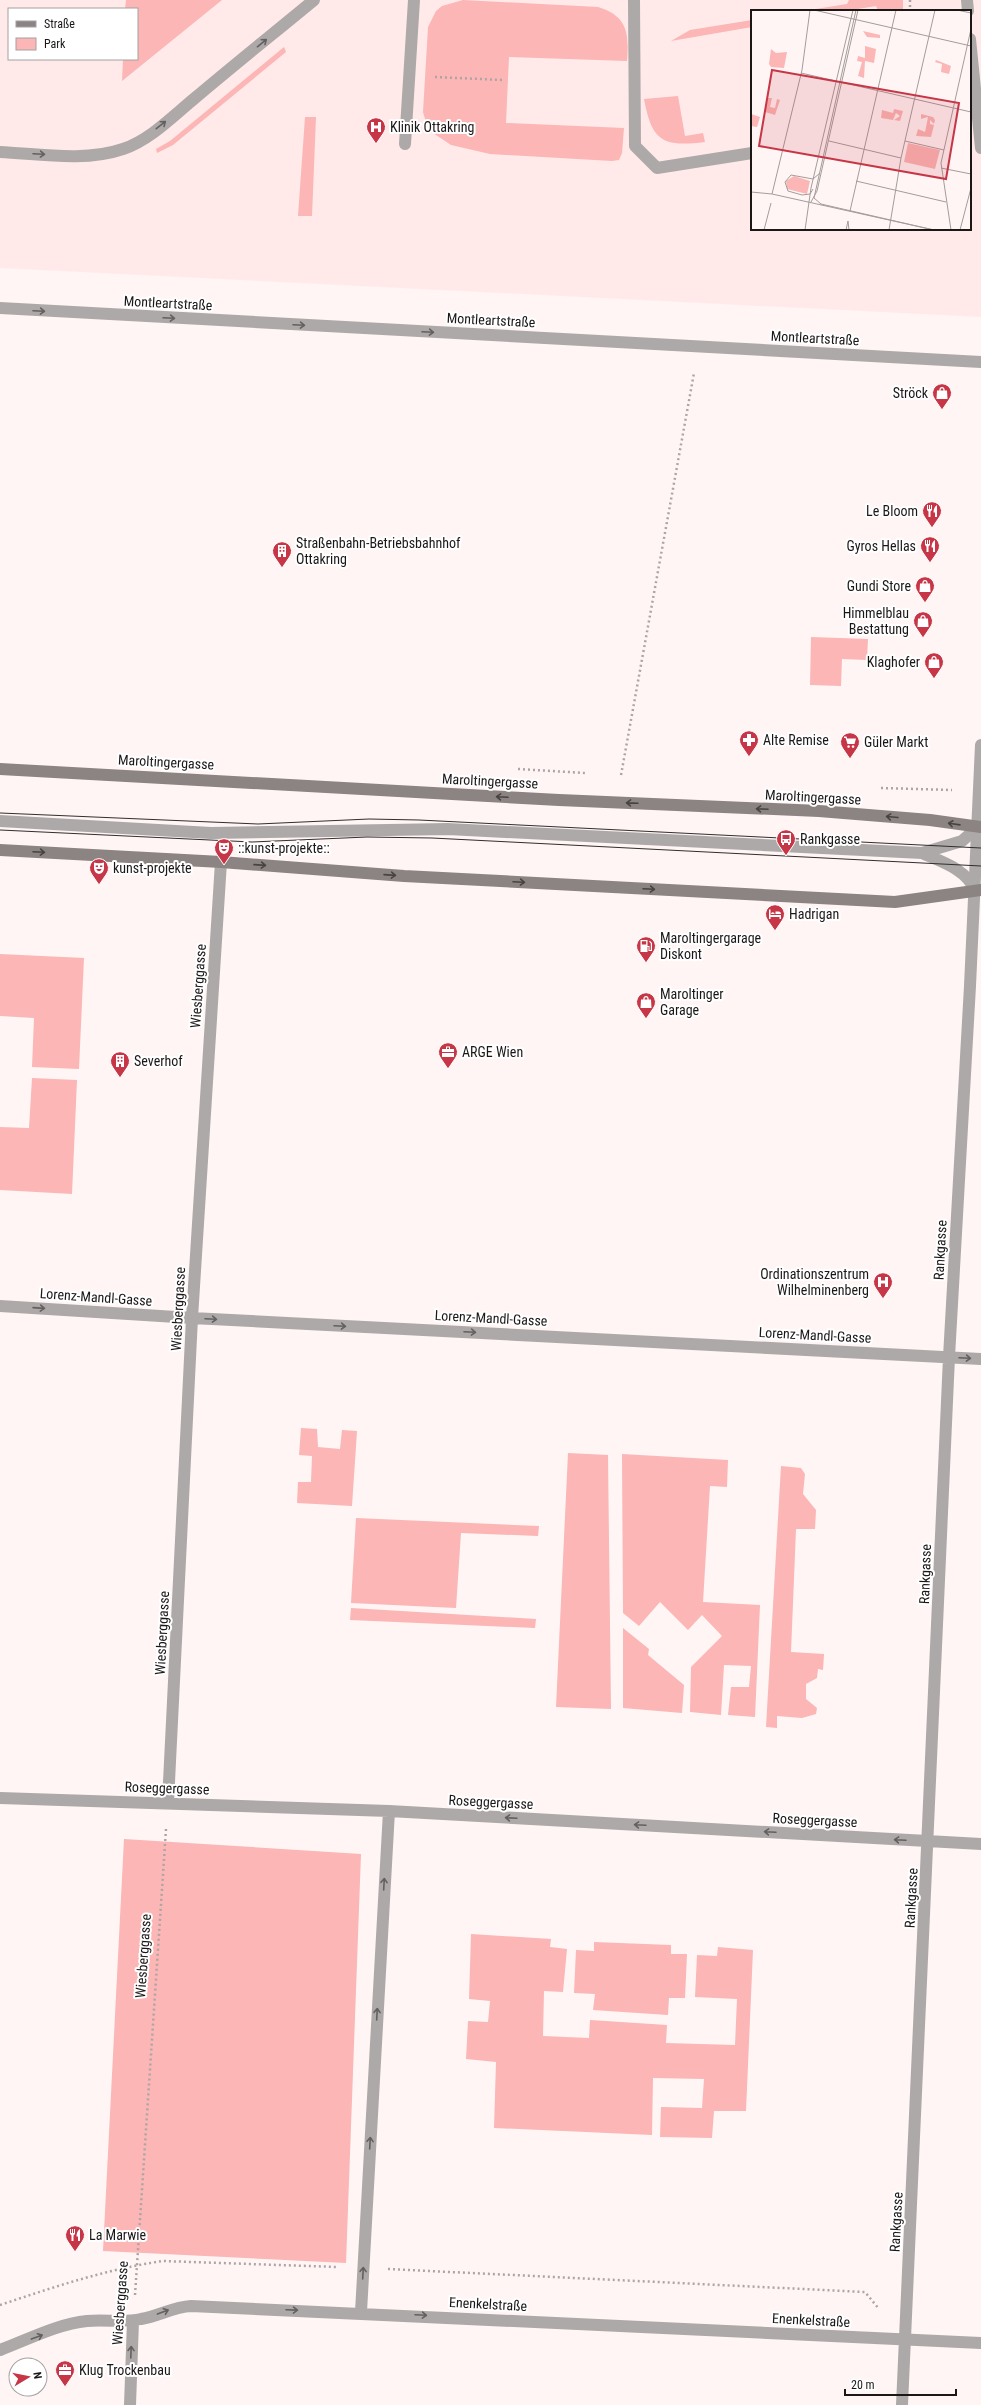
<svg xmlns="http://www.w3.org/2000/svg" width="981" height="2405" font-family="'Roboto Condensed',sans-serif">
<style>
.built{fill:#ffeae9;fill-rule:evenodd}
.green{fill:#fbb6b5}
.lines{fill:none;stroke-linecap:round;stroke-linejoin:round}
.path{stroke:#ada5a5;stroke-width:2.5;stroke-dasharray:2 3;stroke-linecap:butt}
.lane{stroke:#aea9a9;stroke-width:12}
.street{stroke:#aea9a9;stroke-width:12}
.secondary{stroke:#8b8483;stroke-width:12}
.tram{stroke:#322e2e;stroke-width:1}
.oneway{stroke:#646060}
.oneway2{stroke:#484342}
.labels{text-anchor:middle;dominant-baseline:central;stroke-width:4;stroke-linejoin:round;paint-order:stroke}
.poi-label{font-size:14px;fill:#1b1717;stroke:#fff;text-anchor:start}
.street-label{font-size:14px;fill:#1b1717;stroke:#fff}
.inset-road{fill:none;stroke:#a49c9c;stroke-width:1}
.view{fill:#c73646;fill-opacity:0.15;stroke:#c73646;stroke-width:2}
.inset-edge{fill:none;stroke:#1b1717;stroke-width:2}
</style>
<rect width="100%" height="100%" fill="#fff5f5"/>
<path class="built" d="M 0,0 L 981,0 L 981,317 L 0,268 ZM 9,9 L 137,9 L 137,59 L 9,59 ZM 752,11 L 970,11 L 970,229 L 752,229 Z"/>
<path class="green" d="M 126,0 L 222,0 L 122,81 L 123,59 L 137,59 L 137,9 L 125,9 Z
M 463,0 L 598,7 C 628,16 629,34 627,61 L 509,57 L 506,123 L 624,128 L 622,153 L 619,160 L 612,161 L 490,154 L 451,145 L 433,133 L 427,126 L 423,112 L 428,27 L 436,11 L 442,6 Z
M 849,0 L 903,0 L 903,11 L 878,11 L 876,6 L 846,11 L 803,11 L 847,4 Z
M 752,20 L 752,27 L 671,41 L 690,30 Z
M 284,47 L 286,52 L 173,145 L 157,153 L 156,149 L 170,141 Z
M 678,96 L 685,136 L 703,133 L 705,142 C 663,147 652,142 644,99 Z
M 305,117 L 316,117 L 312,216 L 298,216 Z
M 811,637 L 868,639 L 867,660 L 842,659 L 841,686 L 810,685 Z
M 0,954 L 84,958 L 79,1069 L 32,1067 L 34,1018 L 0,1016 Z
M 32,1078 L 77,1080 L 72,1194 L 0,1190 L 0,1127 L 29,1128 Z
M 301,1428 L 317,1429 L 318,1447 L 340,1449 L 342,1430 L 357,1431 L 352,1506 L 297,1503 L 298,1482 L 311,1482 L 312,1456 L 299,1455 Z
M 568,1453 L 608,1455 L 611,1709 L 556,1707 Z
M 622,1454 L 728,1460 L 727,1487 L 710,1486 L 703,1602 L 760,1605 L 755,1717 L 728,1715 L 731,1687 L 749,1687 L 751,1666 L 724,1665 L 721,1715 L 690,1712 L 691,1667 L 722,1636 L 702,1615 L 688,1630 L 660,1602 L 639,1626 L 623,1613 Z
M 781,1466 L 801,1468 L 805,1474 L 803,1494 L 816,1510 L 815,1529 L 796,1529 L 791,1652 L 824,1654 L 823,1670 L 818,1669 L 817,1678 L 806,1684 L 806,1699 L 817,1708 L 816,1714 L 802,1718 L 777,1716 L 777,1728 L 766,1727 Z
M 356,1518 L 539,1526 L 538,1536 L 461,1533 L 456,1608 L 351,1603 Z
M 351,1608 L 536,1619 L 535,1628 L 350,1620 Z
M 623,1628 L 649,1649 L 648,1655 L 684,1685 L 682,1713 L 623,1708 Z
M 124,1839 L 361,1854 L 346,2263 L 103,2251 Z
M 471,1934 L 551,1939 L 550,1947 L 567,1949 L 563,1992 L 544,1991 L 543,2036 L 589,2038 L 590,2020 L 667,2025 L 666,2043 L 735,2045 L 737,1999 L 695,1997 L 697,1955 L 717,1956 L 718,1947 L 753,1950 L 746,2111 L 714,2111 L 712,2138 L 660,2137 L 661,2107 L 702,2108 L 704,2079 L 653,2078 L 652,2135 L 494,2128 L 496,2062 L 466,2059 L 468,2021 L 488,2022 L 490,2001 L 469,1999 Z
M 594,1942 L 671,1945 L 671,1954 L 687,1954 L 685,1998 L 669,1998 L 668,2015 L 593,2010 L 595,1994 L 574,1993 L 576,1950 L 594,1951 Z"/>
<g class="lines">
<path class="path" d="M 910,0 L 910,11
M 435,77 L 503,80
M 518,769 L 585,773
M 621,775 L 694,373
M 881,788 L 952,790
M 388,2269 L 865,2292 L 879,2309
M 135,2295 L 166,1829
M 0,2305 C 54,2287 107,2269 163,2261 L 337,2267"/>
<path class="lane" d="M 634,0 L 635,146 L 657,168 L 752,153
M 967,0 L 968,11
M 970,39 L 981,148
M 405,144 L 414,0
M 0,152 C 40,154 85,162 123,149 C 150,140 173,116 195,98 C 234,65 274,33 314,0
M 0,821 L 211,833 L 448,829 L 922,853 L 962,841 L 978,827
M 922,853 C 942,862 966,869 975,890"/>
<path class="street" d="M 0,308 L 981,362
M 0,1306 L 192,1318 L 981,1359
M 0,1798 L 389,1811 L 981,1844
M 168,1802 L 192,1318 L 221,862
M 361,2312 L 389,1811
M 0,2350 C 27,2340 57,2324 87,2321 C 105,2319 123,2323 141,2319 C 159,2316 173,2307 191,2306 L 981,2343
M 130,2405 L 133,2321
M 902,2405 L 949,1357 L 970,986 L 981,745"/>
<path class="secondary" d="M 0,769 L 559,800 L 819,811 L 930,820 L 981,827
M 0,850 L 221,862 L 404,876 L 895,902 L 981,890"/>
<path class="tram" d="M 0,813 L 258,824 L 369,819 L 419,820 L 981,848
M 0,830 L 252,842 L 367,837 L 432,838 L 981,866"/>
</g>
<defs><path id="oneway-shaft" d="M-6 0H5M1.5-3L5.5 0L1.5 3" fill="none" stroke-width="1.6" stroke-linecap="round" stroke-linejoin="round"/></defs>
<g class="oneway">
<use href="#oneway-shaft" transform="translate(262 43) rotate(-39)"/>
<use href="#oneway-shaft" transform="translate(161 125) rotate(-38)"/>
<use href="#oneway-shaft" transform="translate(39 154) rotate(3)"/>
<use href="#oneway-shaft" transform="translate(39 311) rotate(3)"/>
<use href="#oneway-shaft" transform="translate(169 318) rotate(3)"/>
<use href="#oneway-shaft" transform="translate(299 325) rotate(3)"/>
<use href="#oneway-shaft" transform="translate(428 332) rotate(3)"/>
<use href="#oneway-shaft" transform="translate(39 1308) rotate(4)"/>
<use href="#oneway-shaft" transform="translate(211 1319) rotate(3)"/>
<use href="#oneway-shaft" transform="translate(340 1326) rotate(3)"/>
<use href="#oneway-shaft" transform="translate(470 1332) rotate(3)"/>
<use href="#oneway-shaft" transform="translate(965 1358) rotate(3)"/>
<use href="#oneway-shaft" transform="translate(511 1818) rotate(-177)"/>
<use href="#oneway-shaft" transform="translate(640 1825) rotate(-177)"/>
<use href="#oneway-shaft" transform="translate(770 1832) rotate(-177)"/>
<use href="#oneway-shaft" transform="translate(900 1840) rotate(-177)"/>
<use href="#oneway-shaft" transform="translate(384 1884) rotate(-87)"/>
<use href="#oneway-shaft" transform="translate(377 2014) rotate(-87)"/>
<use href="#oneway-shaft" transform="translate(370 2143) rotate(-87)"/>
<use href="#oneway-shaft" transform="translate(363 2273) rotate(-87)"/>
<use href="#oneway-shaft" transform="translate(292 2310) rotate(2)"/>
<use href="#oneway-shaft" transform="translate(163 2312) rotate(-20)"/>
<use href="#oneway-shaft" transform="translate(421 2315) rotate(3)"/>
<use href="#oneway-shaft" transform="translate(37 2337) rotate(-20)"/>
<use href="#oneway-shaft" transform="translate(131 2352) rotate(-88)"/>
</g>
<g class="oneway2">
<use href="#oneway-shaft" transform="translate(502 797) rotate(-177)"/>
<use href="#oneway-shaft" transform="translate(632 803) rotate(-178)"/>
<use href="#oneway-shaft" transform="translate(762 809) rotate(-178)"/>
<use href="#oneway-shaft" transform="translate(892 817) rotate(-175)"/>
<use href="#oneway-shaft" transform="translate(954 824) rotate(-172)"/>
<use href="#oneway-shaft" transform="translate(39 852) rotate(3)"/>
<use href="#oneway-shaft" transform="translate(260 865) rotate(4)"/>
<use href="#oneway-shaft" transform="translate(390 875) rotate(4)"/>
<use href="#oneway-shaft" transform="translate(519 882) rotate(3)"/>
<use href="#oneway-shaft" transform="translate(649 889) rotate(3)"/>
</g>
<defs>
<symbol id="hospital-pin" viewBox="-11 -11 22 30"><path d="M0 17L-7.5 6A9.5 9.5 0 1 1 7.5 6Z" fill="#c73646" stroke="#fff"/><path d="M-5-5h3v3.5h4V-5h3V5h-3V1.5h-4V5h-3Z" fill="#fff"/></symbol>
<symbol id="shop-pin" viewBox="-11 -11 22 30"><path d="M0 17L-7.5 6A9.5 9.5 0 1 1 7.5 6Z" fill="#c73646" stroke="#fff"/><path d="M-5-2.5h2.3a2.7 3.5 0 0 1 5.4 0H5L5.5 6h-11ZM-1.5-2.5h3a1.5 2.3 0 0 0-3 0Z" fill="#fff"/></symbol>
<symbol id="restaurant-pin" viewBox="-11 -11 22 30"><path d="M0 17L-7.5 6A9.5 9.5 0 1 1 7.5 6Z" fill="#c73646" stroke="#fff"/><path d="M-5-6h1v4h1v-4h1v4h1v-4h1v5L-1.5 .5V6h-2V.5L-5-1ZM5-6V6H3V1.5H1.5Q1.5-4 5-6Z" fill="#fff"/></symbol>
<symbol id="building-pin" viewBox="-11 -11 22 30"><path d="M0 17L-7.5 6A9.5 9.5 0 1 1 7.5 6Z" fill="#c73646" stroke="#fff"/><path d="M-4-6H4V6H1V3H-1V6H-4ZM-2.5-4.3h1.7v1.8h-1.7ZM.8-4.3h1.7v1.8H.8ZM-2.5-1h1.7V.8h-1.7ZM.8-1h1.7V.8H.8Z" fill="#fff"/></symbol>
<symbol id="pharmacy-pin" viewBox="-11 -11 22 30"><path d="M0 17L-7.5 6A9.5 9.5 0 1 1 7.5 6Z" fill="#c73646" stroke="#fff"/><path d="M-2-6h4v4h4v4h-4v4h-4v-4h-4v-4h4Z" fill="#fff"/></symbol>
<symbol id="supermarket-pin" viewBox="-11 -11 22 30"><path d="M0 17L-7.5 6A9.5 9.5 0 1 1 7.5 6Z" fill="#c73646" stroke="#fff"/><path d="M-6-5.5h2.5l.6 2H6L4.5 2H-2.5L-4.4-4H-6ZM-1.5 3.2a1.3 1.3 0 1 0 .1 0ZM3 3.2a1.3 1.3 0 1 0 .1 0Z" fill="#fff"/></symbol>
<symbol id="bus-pin" viewBox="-11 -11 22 30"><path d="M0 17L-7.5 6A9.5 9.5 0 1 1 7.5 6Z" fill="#c73646" stroke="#fff"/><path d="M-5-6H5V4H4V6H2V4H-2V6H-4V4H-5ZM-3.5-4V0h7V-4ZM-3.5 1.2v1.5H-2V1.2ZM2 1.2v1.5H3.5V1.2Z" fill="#fff"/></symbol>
<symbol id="theatre-pin" viewBox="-11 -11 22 30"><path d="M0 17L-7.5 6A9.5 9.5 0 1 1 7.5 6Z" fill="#c73646" stroke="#fff"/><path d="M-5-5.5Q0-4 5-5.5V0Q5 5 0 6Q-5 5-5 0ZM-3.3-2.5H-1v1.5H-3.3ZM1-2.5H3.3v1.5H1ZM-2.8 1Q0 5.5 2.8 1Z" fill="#fff"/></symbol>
<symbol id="hotel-pin" viewBox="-11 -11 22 30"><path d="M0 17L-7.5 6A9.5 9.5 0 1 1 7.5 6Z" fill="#c73646" stroke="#fff"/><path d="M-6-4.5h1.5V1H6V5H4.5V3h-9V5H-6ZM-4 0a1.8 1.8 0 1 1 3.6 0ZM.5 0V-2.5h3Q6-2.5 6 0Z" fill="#fff"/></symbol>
<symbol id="fuel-pin" viewBox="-11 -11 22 30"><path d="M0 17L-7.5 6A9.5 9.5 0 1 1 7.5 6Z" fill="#c73646" stroke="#fff"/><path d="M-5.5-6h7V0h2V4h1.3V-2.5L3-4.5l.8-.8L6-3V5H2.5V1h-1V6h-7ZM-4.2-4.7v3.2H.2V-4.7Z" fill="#fff"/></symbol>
<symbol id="office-pin" viewBox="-11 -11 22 30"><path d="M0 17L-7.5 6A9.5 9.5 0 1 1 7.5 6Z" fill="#c73646" stroke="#fff"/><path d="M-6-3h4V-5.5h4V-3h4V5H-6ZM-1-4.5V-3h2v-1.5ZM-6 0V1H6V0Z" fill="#fff"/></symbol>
</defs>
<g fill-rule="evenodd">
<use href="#hospital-pin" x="365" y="116" width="22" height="30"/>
<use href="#shop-pin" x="931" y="382" width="22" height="30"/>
<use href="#restaurant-pin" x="921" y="500" width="22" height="30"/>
<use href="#restaurant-pin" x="919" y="535" width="22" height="30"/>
<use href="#building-pin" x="271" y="540" width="22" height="30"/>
<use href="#shop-pin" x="914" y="575" width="22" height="30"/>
<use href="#shop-pin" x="912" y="610" width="22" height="30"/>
<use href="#shop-pin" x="923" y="651" width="22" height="30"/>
<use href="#pharmacy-pin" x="738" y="729" width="22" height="30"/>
<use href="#supermarket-pin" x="839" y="731" width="22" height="30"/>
<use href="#bus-pin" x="775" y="828" width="22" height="30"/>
<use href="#theatre-pin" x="213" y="837" width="22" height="30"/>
<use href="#theatre-pin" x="88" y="857" width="22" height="30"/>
<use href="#hotel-pin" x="764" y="903" width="22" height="30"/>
<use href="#fuel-pin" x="635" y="935" width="22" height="30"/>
<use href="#shop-pin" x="635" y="991" width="22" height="30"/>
<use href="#office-pin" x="437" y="1041" width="22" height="30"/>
<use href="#building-pin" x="109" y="1050" width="22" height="30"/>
<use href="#hospital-pin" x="872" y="1271" width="22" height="30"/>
<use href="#restaurant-pin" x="64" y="2224" width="22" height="30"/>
<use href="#office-pin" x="54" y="2359" width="22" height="30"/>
</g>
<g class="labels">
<g class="poi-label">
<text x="390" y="127">Klinik Ottakring</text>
<text x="928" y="393" text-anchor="end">Ströck</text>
<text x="918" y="511" text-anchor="end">Le Bloom</text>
<text x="296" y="543">Straßenbahn-Betriebsbahnhof<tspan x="296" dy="16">Ottakring</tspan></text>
<text x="916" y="546" text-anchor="end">Gyros Hellas</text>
<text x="911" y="586" text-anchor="end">Gundi Store</text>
<text x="909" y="613" text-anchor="end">Himmelblau<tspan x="909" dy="16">Bestattung</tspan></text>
<text x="920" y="662" text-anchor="end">Klaghofer</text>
<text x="763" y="740">Alte Remise</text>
<text x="864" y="742">Güler Markt</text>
<text x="800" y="839">Rankgasse</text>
<text x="238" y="848">::kunst-projekte::</text>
<text x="113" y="868">kunst-projekte</text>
<text x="789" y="914">Hadrigan</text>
<text x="660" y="938">Maroltingergarage<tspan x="660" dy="16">Diskont</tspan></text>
<text x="660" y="994">Maroltinger<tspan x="660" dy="16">Garage</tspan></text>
<text x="462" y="1052">ARGE Wien</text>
<text x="134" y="1061">Severhof</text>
<text x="869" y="1274" text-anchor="end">Ordinationszentrum<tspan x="869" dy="16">Wilhelminenberg</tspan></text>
<text x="89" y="2235">La Marwie</text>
<text x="79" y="2370">Klug Trockenbau</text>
</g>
<g class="street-label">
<text transform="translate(168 303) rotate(3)">Montleartstraße</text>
<text transform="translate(491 320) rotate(3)">Montleartstraße</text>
<text transform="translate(815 338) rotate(3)">Montleartstraße</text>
<text transform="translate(166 762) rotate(3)">Maroltingergasse</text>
<text transform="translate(490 781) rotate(3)">Maroltingergasse</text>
<text transform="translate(813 797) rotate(3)">Maroltingergasse</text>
<text transform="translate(198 986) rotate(-86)">Wiesberggasse</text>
<text transform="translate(940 1250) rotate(-87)">Rankgasse</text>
<text transform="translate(96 1297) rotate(4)">Lorenz-Mandl-Gasse</text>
<text transform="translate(178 1309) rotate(-87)">Wiesberggasse</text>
<text transform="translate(491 1318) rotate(3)">Lorenz-Mandl-Gasse</text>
<text transform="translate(815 1335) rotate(3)">Lorenz-Mandl-Gasse</text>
<text transform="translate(925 1574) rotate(-88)">Rankgasse</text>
<text transform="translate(162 1633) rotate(-87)">Wiesberggasse</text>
<text transform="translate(167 1788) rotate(2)">Roseggergasse</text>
<text transform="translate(491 1802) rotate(3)">Roseggergasse</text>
<text transform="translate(815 1820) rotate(3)">Roseggergasse</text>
<text transform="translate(911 1898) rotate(-87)">Rankgasse</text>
<text transform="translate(143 1956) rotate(-86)">Wiesberggasse</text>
<text transform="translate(896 2222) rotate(-87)">Rankgasse</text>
<text transform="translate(120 2303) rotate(-86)">Wiesberggasse</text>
<text transform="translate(488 2304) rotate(3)">Enenkelstraße</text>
<text transform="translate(811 2320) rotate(3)">Enenkelstraße</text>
</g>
</g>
<g transform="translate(751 10)">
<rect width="220" height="220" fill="#fff5f5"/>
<path d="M 112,21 L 129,25 L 129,28 L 116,27 ZM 114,36 L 125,39 L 123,53 L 114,51 L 113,68 L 107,66 L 111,52 L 106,51 L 107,46 L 114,48 ZM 20,39 L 25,43 L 36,42 L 33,58 L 20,57 L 18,54 ZM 185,50 L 200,56 L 198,64 L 190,62 L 191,54 L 184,52 ZM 17,88 L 21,88 L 19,97 L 24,98 L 26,89 L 29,90 L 24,105 L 14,102 ZM 143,99 L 152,101 L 149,111 L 143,110 L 149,106 L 145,103 L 142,110 L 130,108 L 131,100 L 142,103 ZM 0,104 L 9,107 L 6,117 L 0,116 ZM 170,104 L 182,107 L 184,110 L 183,114 L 179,110 L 179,114 L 183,115 L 180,127 L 165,126 L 167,119 L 174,122 L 177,107 L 170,109 ZM 157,133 L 189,140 L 184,159 L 153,152 ZM 43,166 L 59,171 L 56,184 L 36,179 L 35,171 Z" fill="#fbb6b5"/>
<path class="inset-road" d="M 63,0 L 220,36M 105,0 L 63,188 L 70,194 L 183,220M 206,0 L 220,3M 50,63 L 220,102M 78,131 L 150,148M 154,131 L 193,140M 190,158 L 220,164M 105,171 L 195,192M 62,179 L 59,184 L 51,185 L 37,181 L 34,172 L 40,165 L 62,169 L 69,163M 0,182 L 21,184 L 183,220M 21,184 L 51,60 L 59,0M 60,192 L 66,181 L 107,0M 99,201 L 145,0M 13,220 L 20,193M 54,220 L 60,178 L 102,0M 95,220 L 97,211 L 98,220M 138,220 L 150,148 L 184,0M 200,220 L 190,153 L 220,19M 209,220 L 220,178"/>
<path class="view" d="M 21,60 L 208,93 L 195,169 L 8,136 Z"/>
<rect width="220" height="220" class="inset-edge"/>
</g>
<rect x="8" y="8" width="130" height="52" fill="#ffffff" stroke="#a4a2a2"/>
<rect x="16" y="21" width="20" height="6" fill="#8b8483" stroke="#a4a2a2"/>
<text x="44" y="28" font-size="12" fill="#1b1717">Straße</text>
<rect x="16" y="38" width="20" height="12" fill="#fbb6b5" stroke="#a4a2a2"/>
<text x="44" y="48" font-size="12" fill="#1b1717">Park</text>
<g transform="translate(28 2377) rotate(80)"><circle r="19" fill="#ffffff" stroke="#a4a2a2"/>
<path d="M0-3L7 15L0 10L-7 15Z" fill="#c73646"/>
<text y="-6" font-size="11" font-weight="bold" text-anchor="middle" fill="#1b1717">N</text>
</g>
<path d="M845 2389v6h111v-6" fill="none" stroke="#1b1717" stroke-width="2"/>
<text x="851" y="2389" font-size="12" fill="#1b1717" stroke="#ffffff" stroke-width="3" paint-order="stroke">20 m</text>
</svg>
